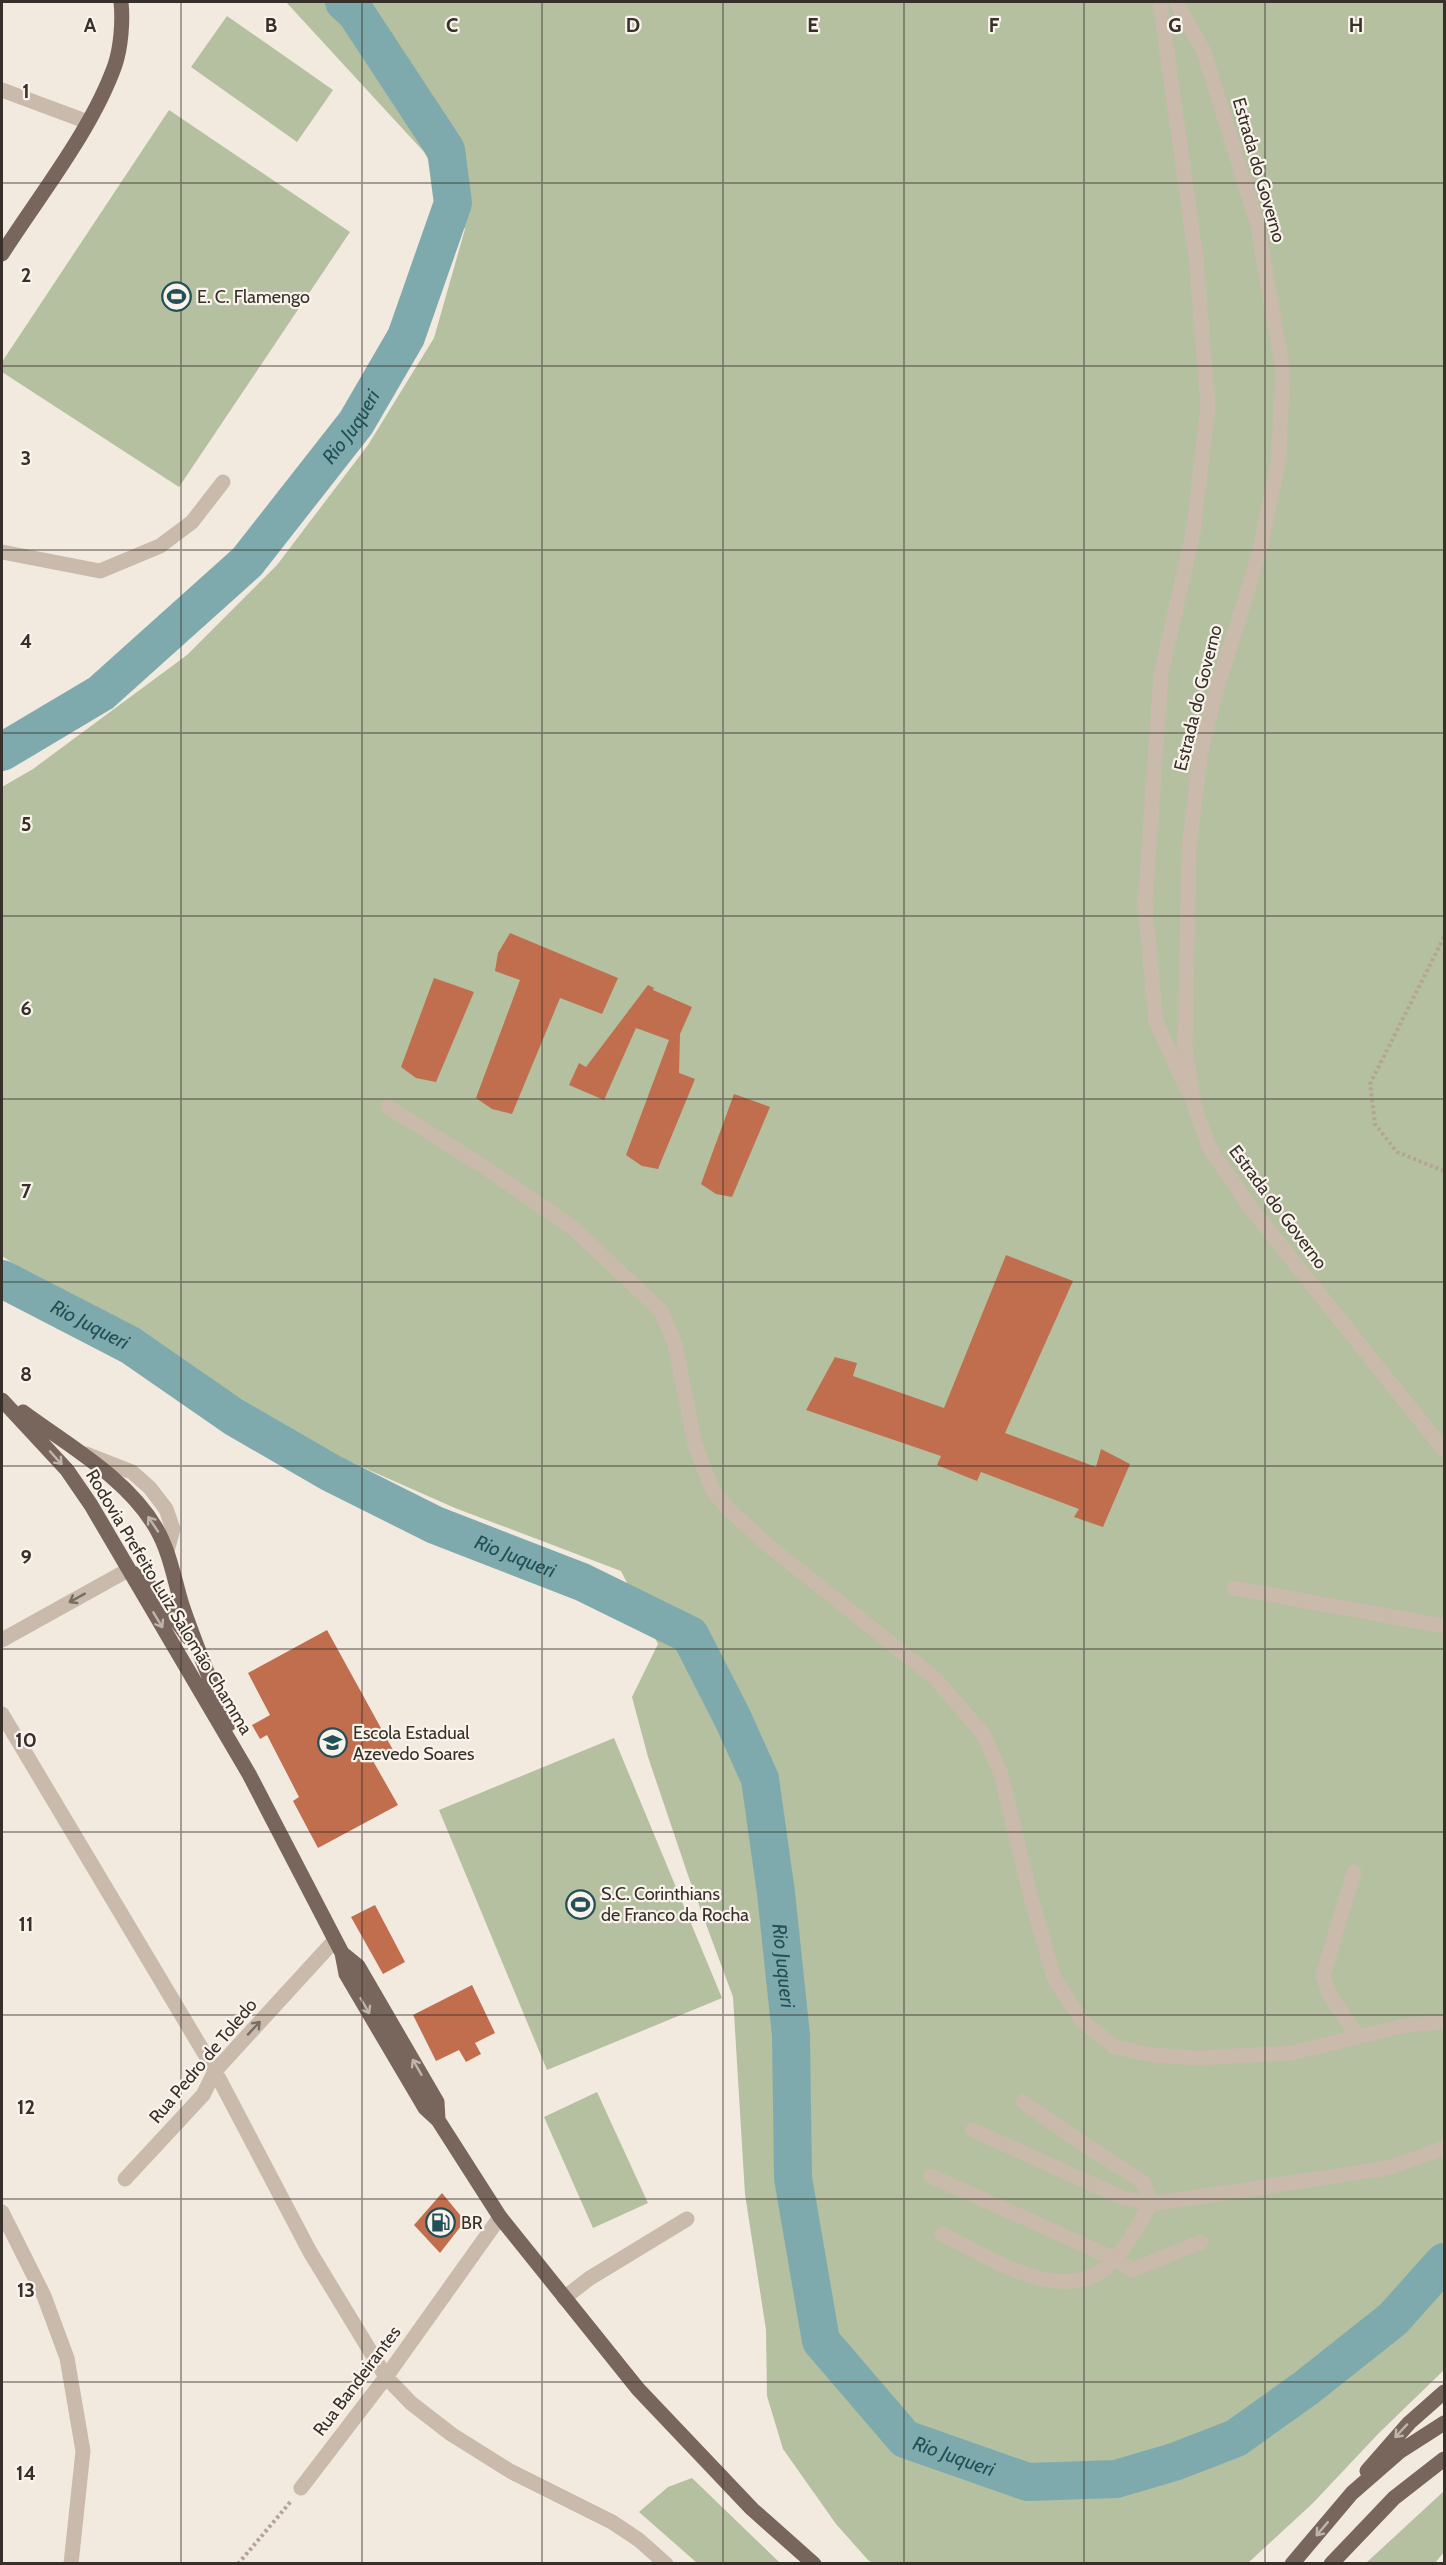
<svg xmlns="http://www.w3.org/2000/svg" width="1446" height="2565" font-family="Cabin,sans-serif">
<style>
.green{fill:#b4c09f}
.lines{fill:none;stroke-linecap:round;stroke-linejoin:round}
.river{stroke:#7faaad;stroke-width:38}
.building{fill:#c06e4e}
.path{stroke:#b5a495;stroke-width:4;stroke-dasharray:3 3;stroke-linecap:butt}
.minor{stroke:#c9baab;stroke-width:15}
.major{stroke:#78665c;stroke-width:15}
.oneway{stroke:#bfb4ab}
.oneway2{stroke:#796e64}
.grid{fill:none;stroke:#372f2a;stroke-width:1.5;stroke-opacity:0.55}
.labels{text-anchor:middle;dominant-baseline:central;stroke-width:4.5;stroke-linejoin:round;paint-order:stroke}
.street-label{font-size:18px;fill:#372f2a;stroke:#f9f3eb}
.poi-label{font-size:18px;fill:#372f2a;stroke:#f9f3eb;text-anchor:start}
.water-label{font-size:20px;font-style:italic;fill:#215157;stroke:#f9f3eb}
.grid-label{font-size:20px;text-anchor:middle;font-weight:bold;fill:#372f2a;stroke:#f9f3eb;stroke-width:4.5;stroke-linejoin:round;paint-order:stroke}
</style>
<rect width="100%" height="100%" fill="#f2e9df"/>
<path class="green" d="M 286,2 L 1444,2 L 1444,2370 L 1378,2434 L 1313,2503 L 1248,2563 L 872,2563 L 868,2560 L 836,2524 L 783,2449 L 767,2396 L 766,2330 L 745,2194 L 733,1997 L 689,1878 L 648,1757 L 632,1697 L 658,1644 L 621,1571 L 455,1508 L 301,1440 L 141,1332 L 40,1281 L 2,1256 L 2,787 L 33,769 L 187,655 L 277,565 L 368,445 L 434,338 L 465,229 L 424,152 Z
M 227,16 L 333,90 L 297,142 L 191,67 Z
M 169,110 L 350,232 L 179,487 L 2,372 L 2,362 Z
M 614,1738 L 722,1998 L 547,2070 L 439,1810 Z
M 597,2092 L 648,2203 L 593,2228 L 544,2117 Z
M 692,2478 L 780,2563 L 697,2563 L 639,2512 L 668,2487 Z
M 1444,2491 L 1444,2552 L 1435,2563 L 1366,2563 Z"/>
<g class="lines">
<g class="river">
<path id="s1" d="M 2,752 L 101,693 L 247,562 L 356,423 L 406,337 L 453,203 L 446,150 L 356,13 L 344,2"/>
<path id="s2" d="M 2,1279 L 130,1345 L 234,1417 L 331,1473 L 435,1525 L 582,1582 L 690,1635 L 733,1719 L 760,1779 L 776,1893 L 791,2035 L 793,2178 L 821,2341 L 905,2439 L 1028,2482 L 1116,2479 L 1174,2462 L 1236,2438 L 1306,2388 L 1393,2319 L 1444,2262"/>
</g>
</g>
<path class="building" d="M 510,933 L 618,978 L 602,1014 L 560,998 L 512,1114 L 492,1109 L 476,1098 L 520,980 L 495,971 L 498,953 Z
M 434,978 L 474,992 L 436,1082 L 416,1078 L 401,1067 Z
M 648,985 L 654,988 L 653,990 L 692,1007 L 680,1034 L 679,1073 L 695,1079 L 658,1169 L 642,1166 L 626,1155 L 669,1040 L 636,1028 L 604,1100 L 569,1085 L 579,1063 L 586,1067 Z
M 734,1094 L 770,1107 L 732,1197 L 716,1194 L 701,1184 Z
M 1006,1255 L 1073,1281 L 1005,1433 L 1096,1467 L 1101,1449 L 1130,1464 L 1103,1527 L 1074,1517 L 1079,1509 L 981,1472 L 977,1481 L 937,1465 L 941,1456 L 806,1410 L 835,1357 L 857,1363 L 853,1376 L 944,1408 Z
M 327,1630 L 393,1750 L 373,1761 L 398,1805 L 318,1848 L 293,1801 L 299,1797 L 267,1735 L 260,1739 L 252,1725 L 270,1715 L 248,1673 Z
M 375,1905 L 405,1962 L 383,1974 L 351,1917 Z
M 472,1985 L 495,2033 L 475,2043 L 481,2054 L 466,2062 L 459,2050 L 436,2061 L 413,2015 Z
M 442,2193 L 465,2221 L 440,2253 L 414,2225 Z"/>
<g class="lines">
<path class="path" d="M 1444,937 L 1370,1084 L 1375,1124 L 1397,1152 L 1444,1171
M 238,2564 L 292,2500"/>
<path class="minor" d="M 1160,2 L 1196,258 L 1208,406 L 1193,533 L 1161,674 L 1145,904 L 1156,1022 L 1187,1090
M 1176,2 L 1204,52 L 1258,226 L 1283,373 L 1278,463 L 1259,554 L 1217,688 L 1200,755 L 1189,849 L 1185,1049 L 1194,1105 L 1209,1147 L 1250,1207 L 1444,1450
M 2,90 L 88,122
M 2,552 L 100,571 L 160,546 L 192,522 L 223,482
M 388,1107 L 486,1168 L 573,1228 L 661,1311 L 675,1344 L 695,1445 L 713,1491 L 729,1510 L 769,1546 L 936,1679 L 983,1734 L 1001,1774 L 1030,1894 L 1054,1978 L 1082,2021 L 1115,2047 L 1153,2055 L 1196,2058 L 1291,2053 L 1408,2025 L 1444,2022
M 86,1454 L 132,1472 L 150,1488 L 166,1509 L 173,1529 L 167,1551
M 1234,1588 L 1444,1626
M 2,1640 L 128,1570
M 2,1714 L 215,2071 L 310,2252 L 386,2377 L 411,2403 L 451,2434 L 510,2471 L 612,2522 L 639,2540 L 666,2564
M 1354,1872 L 1323,1975 L 1329,1994 L 1358,2037
M 973,2130 L 1123,2198 L 1151,2204 L 1388,2168 L 1444,2148
M 931,2176 L 1115,2259 L 1132,2270 L 1201,2242
M 125,2179 L 203,2095 L 215,2071 L 334,1941
M 2,2212 L 44,2296 L 67,2358 L 83,2451 L 71,2564
M 942,2234 C 991,2258 1069,2312 1115,2259 C 1129,2243 1140,2222 1151,2204 L 1143,2182 L 1085,2145 L 1023,2102
M 564,2298 L 590,2278 L 687,2219
M 301,2488 L 386,2377 L 500,2217"/>
<path class="major" d="M 2,254 C 39,196 92,130 115,65 C 121,47 123,21 121,2
M 2,1400 L 67,1470 L 91,1505 L 249,1774 L 342,1953 L 346,1974 L 425,2108 L 438,2120 L 500,2217 L 638,2389 L 752,2509 L 814,2564
M 23,1412 C 69,1446 127,1478 156,1528 C 170,1552 174,1579 182,1605 C 196,1646 212,1685 229,1724
M 133,1573 L 151,1587 L 189,1638
M 342,1953 L 358,1966 L 437,2102 L 438,2120
M 1367,2471 L 1409,2423 L 1444,2392
M 1292,2564 L 1352,2493 L 1399,2452 L 1444,2423
M 1331,2564 L 1394,2498 L 1444,2459"/>
</g>
<defs><path id="oneway-shaft" d="M-6 0H5M1.5-3L5.5 0L1.5 3" fill="none" stroke-width="1.6" stroke-linecap="round" stroke-linejoin="round" transform="scale(1.5)"/></defs>
<g class="oneway">
<use href="#oneway-shaft" transform="translate(56 1458) rotate(48)"/>
<use href="#oneway-shaft" transform="translate(153 1524) rotate(-124)"/>
<use href="#oneway-shaft" transform="translate(158 1620) rotate(59)"/>
<use href="#oneway-shaft" transform="translate(365 2006) rotate(60)"/>
<use href="#oneway-shaft" transform="translate(417 2067) rotate(-120)"/>
<use href="#oneway-shaft" transform="translate(1401 2431) rotate(133)"/>
<use href="#oneway-shaft" transform="translate(1322 2529) rotate(130)"/>
</g>
<g class="oneway2">
<use href="#oneway-shaft" transform="translate(77 1598) rotate(151)"/>
<use href="#oneway-shaft" transform="translate(254 2028) rotate(-47)"/>
</g>
<path class="grid" d="M 181,2 L 181,2564M 362,2 L 362,2564M 542,2 L 542,2564M 723,2 L 723,2564M 904,2 L 904,2564M 1084,2 L 1084,2564M 1265,2 L 1265,2564M 2,183 L 1444,183M 2,366 L 1444,366M 2,550 L 1444,550M 2,733 L 1444,733M 2,916 L 1444,916M 2,1099 L 1444,1099M 2,1282 L 1444,1282M 2,1466 L 1444,1466M 2,1649 L 1444,1649M 2,1832 L 1444,1832M 2,2015 L 1444,2015M 2,2199 L 1444,2199M 2,2382 L 1444,2382"/>
<defs>
<symbol id="stadium-ring" viewBox="-11 -11 22 22"><circle r="9.5" fill="#f9f3eb" stroke="#215157" stroke-width="1.5"/><path d="M0-5a6.5 5 0 1 0 0 10a6.5 5 0 1 0 0-10ZM-3.5-1.8h7v3.6h-7Z" fill="#215157"/></symbol>
<symbol id="school-ring" viewBox="-11 -11 22 22"><circle r="9.5" fill="#f9f3eb" stroke="#215157" stroke-width="1.5"/><path d="M0-5L7-2L0 1L-7-2ZM-4 1L0 2.5L4 1V4Q0 6-4 4Z" fill="#215157"/></symbol>
<symbol id="fuel-ring" viewBox="-11 -11 22 22"><circle r="9.5" fill="#f9f3eb" stroke="#215157" stroke-width="1.5"/><path d="M-5.5-6h7V0h2V4h1.3V-2.5L3-4.5l.8-.8L6-3V5H2.5V1h-1V6h-7ZM-4.2-4.7v3.2H.2V-4.7Z" fill="#215157"/></symbol>
</defs>
<g fill-rule="evenodd">
<use href="#stadium-ring" x="160" y="280" width="33" height="33"/>
<use href="#school-ring" x="316" y="1726" width="33" height="33"/>
<use href="#stadium-ring" x="564" y="1888" width="33" height="33"/>
<use href="#fuel-ring" x="424" y="2206" width="33" height="33"/>
</g>
<g class="labels">
<g class="street-label">
<text transform="translate(1259 170) rotate(74)">Estrada do Governo</text>
<text transform="translate(1198 698) rotate(-76)">Estrada do Governo</text>
<text transform="translate(1278 1207) rotate(53)">Estrada do Governo</text>
<text transform="translate(169 1602) rotate(59)">Rodovia Prefeito Luiz Salomão Chamma</text>
<text transform="translate(203 2061) rotate(-50)">Rua Pedro de Toledo</text>
<text transform="translate(357 2381) rotate(-53)">Rua Bandeirantes</text>
</g>
<g class="poi-label">
<text x="197" y="297">E. C. Flamengo</text>
<text x="353" y="1733">Escola Estadual<tspan x="353" dy="21">Azevedo Soares</tspan></text>
<text x="601" y="1894">S.C. Corinthians<tspan x="601" dy="21">de Franco da Rocha</tspan></text>
<text x="461" y="2223">BR</text>
</g>
<g class="water-label">
<text stroke="none"><textPath href="#s1" startOffset="482">Rio Juqueri</textPath></text>
<text stroke="none"><textPath href="#s2" startOffset="99">Rio Juqueri</textPath></text>
<text stroke="none"><textPath href="#s2" startOffset="585">Rio Juqueri</textPath></text>
<text stroke="none"><textPath href="#s2" startOffset="1125">Rio Juqueri</textPath></text>
<text stroke="none"><textPath href="#s2" startOffset="1684">Rio Juqueri</textPath></text>
</g>
</g>
<g class="grid-label">
<text x="90" y="32">A</text>
<text x="271" y="32">B</text>
<text x="452" y="32">C</text>
<text x="633" y="32">D</text>
<text x="813" y="32">E</text>
<text x="994" y="32">F</text>
<text x="1175" y="32">G</text>
<text x="1356" y="32">H</text>
<text x="26" y="98">1</text>
<text x="26" y="282">2</text>
<text x="26" y="465">3</text>
<text x="26" y="648">4</text>
<text x="26" y="831">5</text>
<text x="26" y="1015">6</text>
<text x="26" y="1198">7</text>
<text x="26" y="1381">8</text>
<text x="26" y="1564">9</text>
<text x="26" y="1747">10</text>
<text x="26" y="1931">11</text>
<text x="26" y="2114">12</text>
<text x="26" y="2297">13</text>
<text x="26" y="2480">14</text>
</g>
<rect width="1446" height="2565" fill="none" stroke="#372f2a" stroke-width="6"/>
</svg>
